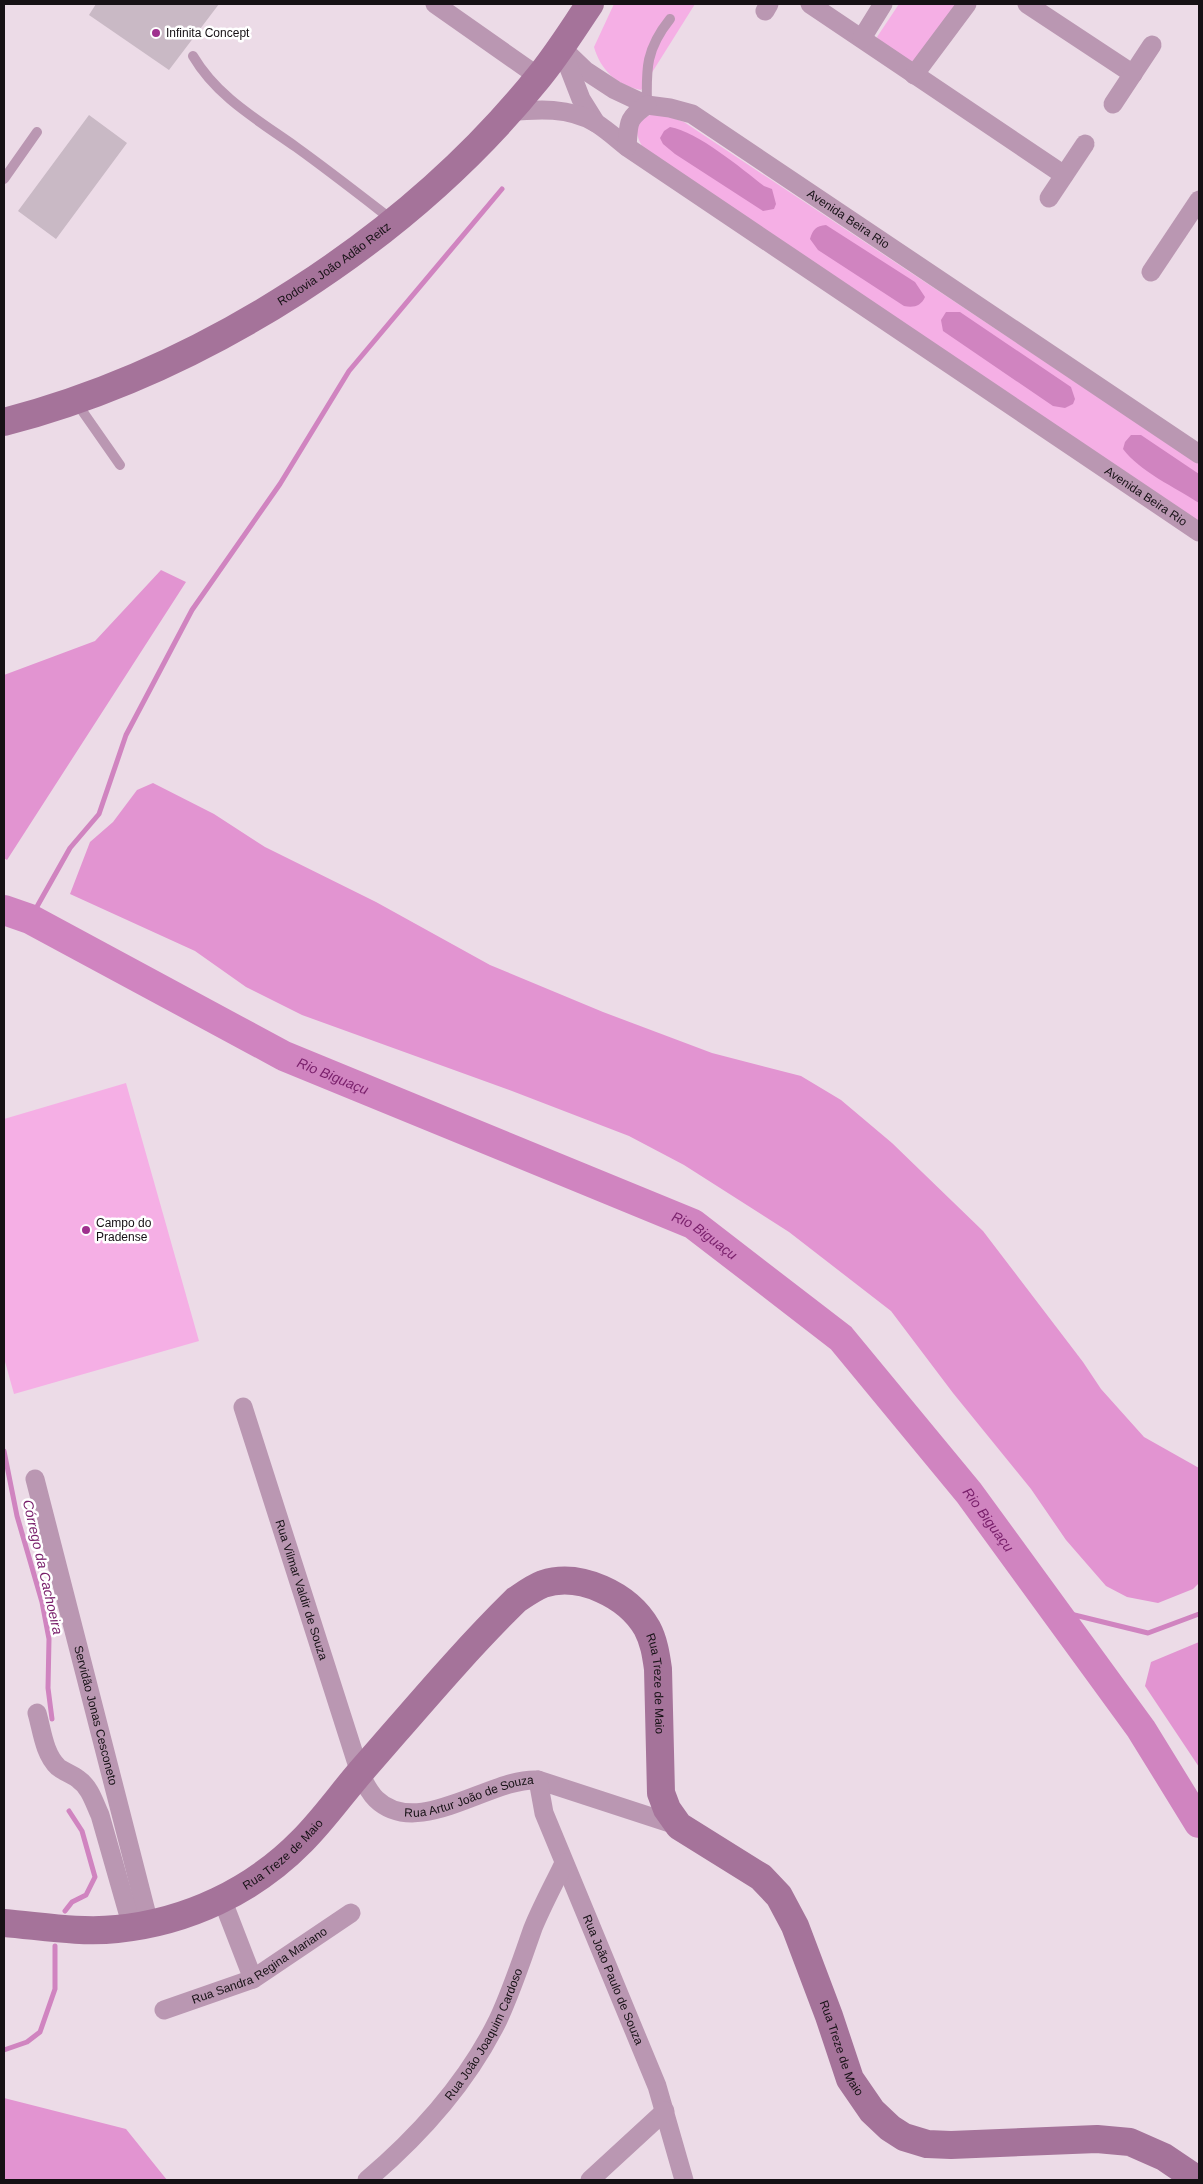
<svg xmlns="http://www.w3.org/2000/svg" width="1203" height="2184" font-family="Helvetica,sans-serif">
<style>
.green{fill:#f5afe5}
.forest{fill:#e294d1}
.water{fill:#d084c0}
.lines{fill:none;stroke-linecap:round;stroke-linejoin:round}
.stream{stroke:#d084c0;stroke-width:5}
.river{stroke:#d084c0;stroke-width:30}
.building{fill:#c9b9c5}
.lane{stroke:#ba97b2;stroke-width:10}
.street{stroke:#ba97b2;stroke-width:19}
.secondary{stroke:#a5739a;stroke-width:28}
.poi-dot{fill:#9f308e;stroke:#fff;stroke-width:2}
.labels{text-anchor:middle;dominant-baseline:central;stroke-width:5;stroke-linejoin:round;paint-order:stroke}
.poi-label{font-size:12px;fill:#161115;stroke:#fff;text-anchor:start}
.street-label{font-size:12px;fill:#161115;stroke:#fff}
.water-label{font-size:14px;font-style:italic;fill:#791f6b;stroke:#fff}
</style>
<rect width="100%" height="100%" fill="#ecdbe7"/>
<path class="green" d="M 614,4 L 695,4 L 641,90 C 617,85 601,71 594,47 Z
M 899,4 L 958,4 L 918,62 C 904,63 883,50 877,37 Z
M 653,114 L 664,115 L 684,122 L 1199,464 L 1199,522 L 648,155 C 637,140 628,122 653,114 Z
M 126,1083 L 199,1341 L 14,1394 L 4,1358 L 4,1119 Z"/>
<path class="forest" d="M 161,570 L 186,582 L 7,860 L 4,858 L 4,675 L 95,641 Z
M 153,783 L 214,814 L 265,847 L 376,902 L 490,965 L 603,1012 L 712,1053 L 801,1076 L 841,1100 L 892,1143 L 983,1231 L 1083,1362 L 1101,1389 L 1144,1437 L 1199,1468 L 1199,1583 L 1193,1589 L 1158,1603 L 1127,1597 L 1106,1586 L 1066,1540 L 1031,1489 L 953,1393 L 891,1311 L 789,1232 L 684,1165 L 629,1136 L 512,1091 L 302,1015 L 246,987 L 195,951 L 70,894 L 90,842 L 113,822 L 137,790 Z
M 1199,1642 L 1199,1767 L 1145,1686 L 1151,1662 Z
M 4,2098 L 126,2129 L 167,2180 L 4,2180 Z"/>
<path class="water" d="M 670,127 C 698,132 741,168 764,186 L 772,189 L 776,204 L 774,209 L 763,211 L 675,154 L 663,144 L 660,138 L 664,131 Z
M 826,225 L 915,282 L 925,297 C 921,306 914,308 904,306 L 818,250 L 810,239 C 813,229 816,226 826,225 Z
M 946,312 L 960,312 L 1071,387 L 1075,399 L 1073,404 L 1065,408 L 1053,406 L 943,331 L 941,320 Z
M 1131,435 L 1141,435 L 1199,474 L 1199,503 C 1176,488 1139,471 1123,449 L 1125,442 Z"/>
<g class="lines">
<path class="stream" d="M 30,919 L 70,848 L 99,814 L 126,735 L 192,610 L 280,484 L 349,371 L 502,189
M 4,1451 L 17,1516 L 42,1602 L 49,1639 L 48,1688 L 52,1719
M 1054,1610 L 1148,1633 L 1199,1614
M 65,1911 L 72,1902 L 86,1895 L 95,1877 L 82,1831 L 69,1811
M 4,2050 L 27,2042 L 40,2032 L 55,1989 L 55,1946"/>
<path class="river" id="s1" d="M 4,910 L 30,919 L 284,1056 L 693,1224 L 841,1338 L 969,1493 L 1141,1729 L 1199,1823"/>
</g>
<path class="building" d="M 96,4 L 219,4 L 169,70 L 89,15 Z
M 89,115 L 127,143 L 56,239 L 18,211 Z"/>
<g class="lines">
<path class="lane" d="M 193,56 C 217,97 258,120 296,147 C 328,170 360,195 391,219
M 647,105 C 646,68 646,49 670,19
M 4,179 L 37,132
M 76,402 L 120,465"/>
<g class="street">
<path d="M 435,4 L 539,77"/>
<path d="M 810,4 L 1064,175"/>
<path d="M 1027,4 L 1133,74"/>
<path d="M 765,11 L 769,4"/>
<path d="M 862,38 L 883,4"/>
<path id="s2" d="M 561,47 L 586,71 L 615,90 L 647,105 L 670,108 L 692,114 L 1199,454"/>
<path d="M 562,50 L 581,99 L 596,123"/>
<path d="M 914,75 L 967,4"/>
<path d="M 1113,104 L 1152,45"/>
<path id="s3" d="M 508,112 C 538,109 569,107 596,123 C 607,130 617,139 627,147 L 1199,532"/>
<path d="M 627,147 C 629,124 626,119 647,105"/>
<path d="M 1049,198 L 1085,144"/>
<path d="M 1151,272 L 1199,200"/>
<path id="s4" d="M 243,1407 L 360,1773 C 364,1782 369,1792 376,1799 C 418,1840 491,1777 538,1780 L 679,1826"/>
<path id="s5" d="M 35,1479 L 149,1923"/>
<path d="M 37,1713 C 42,1730 44,1754 58,1767 C 64,1772 72,1774 78,1779 C 90,1787 94,1802 100,1815 L 132,1927"/>
<path id="s6" d="M 538,1780 L 544,1813 L 657,2086 L 684,2180"/>
<path d="M 222,1899 L 253,1979"/>
<path id="s7" d="M 164,2010 L 253,1979 L 351,1913"/>
<path id="s8" d="M 367,2180 C 420,2135 467,2083 498,2020 C 512,1990 522,1959 533,1928 C 542,1906 554,1884 564,1863"/>
<path d="M 590,2180 L 665,2111"/>
</g>
<g class="secondary">
<path id="s9" d="M 4,422 C 204,370 408,239 538,78 C 557,55 573,29 590,4"/>
<path id="s10" d="M 4,1923 C 41,1926 80,1933 117,1929 C 187,1922 253,1891 302,1841 C 324,1819 342,1793 363,1769 C 413,1712 462,1653 516,1600 C 525,1594 533,1588 543,1584 C 580,1572 628,1595 647,1628 C 654,1641 656,1655 658,1669 L 661,1793 L 667,1809 L 679,1826 L 761,1877 L 779,1896 L 795,1926 L 829,2016 L 850,2079 L 872,2111 L 890,2128 L 904,2137 L 927,2144 L 951,2145 L 1097,2139 L 1130,2142 L 1164,2157 L 1198,2180"/>
</g>
</g>
<g class="poi-dot">
<circle cx="156" cy="33" r="5"/>
<circle cx="86" cy="1230" r="5"/>
</g>
<g class="labels">
<g class="poi-label">
<text x="166" y="33">Infinita Concept</text>
<text x="96" y="1223">Campo do<tspan x="96" dy="14">Pradense</tspan></text>
</g>
<g class="street-label">
<text stroke="none"><textPath href="#s2" startOffset="339">Avenida Beira Rio</textPath></text>
<text stroke="none"><textPath href="#s9" startOffset="368">Rodovia João Adão Reitz</textPath></text>
<text stroke="none"><textPath href="#s3" startOffset="755">Avenida Beira Rio</textPath></text>
<text stroke="none"><textPath href="#s4" startOffset="192">Rua Vilmar Valdir de Souza</textPath></text>
<text stroke="none"><textPath href="#s10" startOffset="854">Rua Treze de Maio</textPath></text>
<text stroke="none"><textPath href="#s5" startOffset="244">Servidão Jonas Cesconeto</textPath></text>
<text stroke="none"><textPath href="#s4" startOffset="514">Rua Artur João de Souza</textPath></text>
<text stroke="none"><textPath href="#s10" startOffset="299">Rua Treze de Maio</textPath></text>
<text stroke="none"><textPath href="#s7" startOffset="106">Rua Sandra Regina Mariano</textPath></text>
<text stroke="none"><textPath href="#s6" startOffset="214">Rua João Paulo de Souza</textPath></text>
<text stroke="none"><textPath href="#s8" startOffset="189">Rua João Joaquim Cardoso</textPath></text>
<text stroke="none"><textPath href="#s10" startOffset="1289">Rua Treze de Maio</textPath></text>
</g>
<g class="water-label">
<text stroke="none"><textPath href="#s1" startOffset="369">Rio Biguaçu</textPath></text>
<text stroke="none"><textPath href="#s1" startOffset="774">Rio Biguaçu</textPath></text>
<text stroke="none"><textPath href="#s1" startOffset="1179">Rio Biguaçu</textPath></text>
<text transform="translate(43 1567) rotate(77)">Córrego da Cachoeira</text>
</g>
</g>
<rect width="1203" height="2184" fill="none" stroke="#161115" stroke-width="10"/>
</svg>
